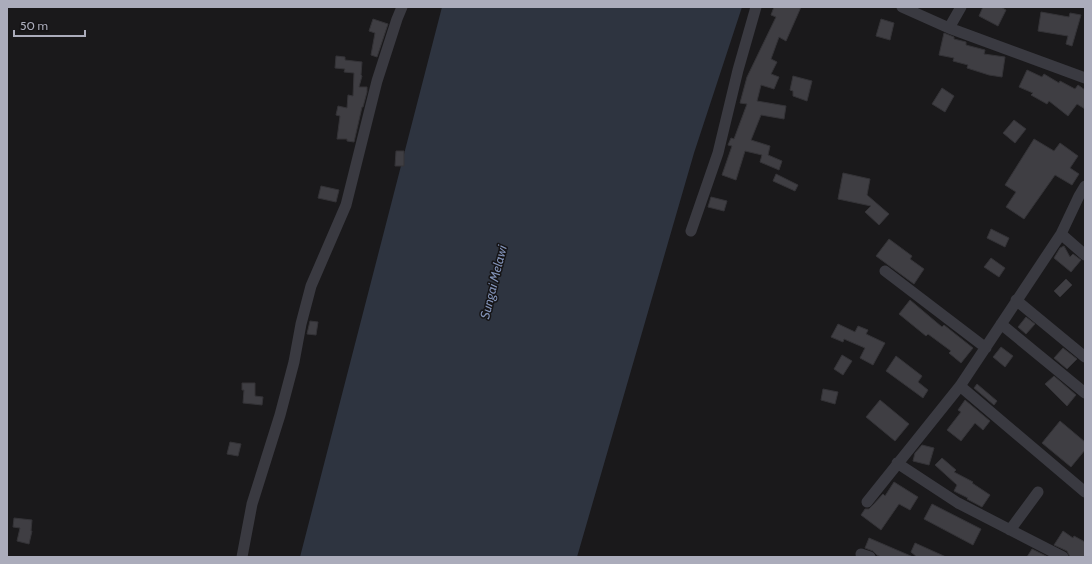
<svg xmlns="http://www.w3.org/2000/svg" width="1092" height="564" font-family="Cabin,sans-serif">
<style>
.water{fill:#2e3440}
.building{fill:#3f3e43;stroke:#343337}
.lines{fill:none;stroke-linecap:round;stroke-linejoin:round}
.minor{stroke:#3a3a41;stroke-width:11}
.labels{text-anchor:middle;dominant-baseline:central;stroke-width:3;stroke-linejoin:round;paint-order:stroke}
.water-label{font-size:13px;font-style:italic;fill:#8292b7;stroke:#151416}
</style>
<rect width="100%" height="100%" fill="#1a191b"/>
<path class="water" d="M 442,7 L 742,7 L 694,153 L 577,557 L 300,557 Z"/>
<path class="building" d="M 774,7 L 801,7 L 786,41 L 779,37 L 771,59 L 777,62 L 771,74 L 779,77 L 774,89 L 761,85 L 757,101 L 786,106 L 784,119 L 761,115 L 751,140 L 770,146 L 768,155 L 782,161 L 779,170 L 760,162 L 762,155 L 745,151 L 736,180 L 722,175 L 732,146 L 728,145 L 731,138 L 734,139 L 747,104 L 740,103 L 747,77 L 776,17 L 771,15 Z
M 983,7 L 1001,7 L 1006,10 L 998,26 L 979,16 Z
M 1041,12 L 1069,17 L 1070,13 L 1081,15 L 1072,46 L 1066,44 L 1068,36 L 1038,31 Z
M 373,19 L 388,24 L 377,57 L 371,55 L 375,33 L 369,31 Z
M 881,19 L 894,23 L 890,40 L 876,36 Z
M 944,33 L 954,37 L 954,39 L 966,42 L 966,45 L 985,50 L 984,54 L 1005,57 L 1002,77 L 989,75 L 967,68 L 968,65 L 953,61 L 954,58 L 939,55 Z
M 336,56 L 345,57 L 345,60 L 362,62 L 361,75 L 362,76 L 359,87 L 367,87 L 367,92 L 363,107 L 362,107 L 354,142 L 347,141 L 347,139 L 337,139 L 340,116 L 336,115 L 338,106 L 347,108 L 348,95 L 353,96 L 354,73 L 344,72 L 345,69 L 335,68 Z
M 1027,70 L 1042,77 L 1044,74 L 1059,83 L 1060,81 L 1075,89 L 1078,85 L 1085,90 L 1085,109 L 1077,104 L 1068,116 L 1049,101 L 1047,104 L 1031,95 L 1033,93 L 1019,87 Z
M 793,76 L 812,81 L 807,101 L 793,96 L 793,91 L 790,90 Z
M 942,88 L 954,96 L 945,112 L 932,104 Z
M 1014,120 L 1026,129 L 1015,143 L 1003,133 Z
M 1034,139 L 1054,151 L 1060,143 L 1078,156 L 1070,168 L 1079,174 L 1072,185 L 1055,175 L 1024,219 L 1006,207 L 1016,192 L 1005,185 Z
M 396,151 L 404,151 L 404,166 L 395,166 Z
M 843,173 L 870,179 L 867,195 L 889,214 L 879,225 L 865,212 L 871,206 L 838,199 Z
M 776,174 L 798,185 L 795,191 L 773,181 Z
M 321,186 L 339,190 L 336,202 L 318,198 Z
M 711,197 L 727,201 L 724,211 L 708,207 Z
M 991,229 L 1009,238 L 1005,247 L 987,238 Z
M 889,239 L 912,256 L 910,259 L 924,269 L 914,284 L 876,256 Z
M 1064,246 L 1070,257 L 1073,254 L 1081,260 L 1071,272 L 1054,258 L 1060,248 Z
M 991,258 L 1005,268 L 999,277 L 984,267 Z
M 1066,279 L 1072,285 L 1060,297 L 1054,291 Z
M 910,300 L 942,327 L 944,325 L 973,348 L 961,363 L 949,353 L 951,351 L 928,334 L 926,336 L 899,314 Z
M 1026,317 L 1035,324 L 1026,334 L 1018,327 Z
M 310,321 L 318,322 L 316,335 L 307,334 Z
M 838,324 L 855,332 L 858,326 L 868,330 L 866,334 L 885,343 L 873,365 L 860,358 L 865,348 L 844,339 L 843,342 L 831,337 Z
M 1001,347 L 1013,356 L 1005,367 L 993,357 Z
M 1063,348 L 1077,359 L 1067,369 L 1054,358 Z
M 842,355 L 852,361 L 843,375 L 834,369 Z
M 896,356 L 922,376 L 918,382 L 928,390 L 923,398 L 886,371 Z
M 1054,376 L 1076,395 L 1067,406 L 1045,384 Z
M 242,383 L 255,383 L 255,396 L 263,397 L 262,405 L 243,403 L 244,390 L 242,390 Z
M 977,384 L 997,401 L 994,405 L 974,388 Z
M 823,389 L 838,392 L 835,404 L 821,400 Z
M 880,400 L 909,424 L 895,441 L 866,417 Z
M 965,400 L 990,421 L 983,430 L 975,423 L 961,441 L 947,430 L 961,412 L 958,410 Z
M 1060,421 L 1085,442 L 1085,450 L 1071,467 L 1042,443 Z
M 230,442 L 241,444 L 238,456 L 227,454 Z
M 922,445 L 934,448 L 929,465 L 913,461 L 915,453 Z
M 942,458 L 956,470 L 954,472 L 973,482 L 972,483 L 990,495 L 982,507 L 967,499 L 968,498 L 954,491 L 957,485 L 935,465 Z
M 894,482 L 918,497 L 910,510 L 899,504 L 881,530 L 861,515 L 865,509 L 869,509 L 872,506 L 883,494 L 885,496 Z
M 932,504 L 981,529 L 973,545 L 924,519 Z
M 14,518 L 32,520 L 31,531 L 32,531 L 29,544 L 17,541 L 20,528 L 13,527 Z
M 1063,531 L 1073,538 L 1074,536 L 1085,542 L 1085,557 L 1070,557 L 1067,551 L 1054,545 Z
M 869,538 L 913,557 L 881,557 L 877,555 L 873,551 L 865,548 Z
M 915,543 L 946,557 L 917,557 L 911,552 Z
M 1032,549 L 1048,557 L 1027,557 Z"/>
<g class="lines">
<path class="minor" d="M 902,7 L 949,28 L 1085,78
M 949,28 L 961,7
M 691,231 L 718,153 L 738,70 L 756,7
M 1061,234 L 1085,255
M 885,271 L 986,348
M 1016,300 L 1085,357
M 1001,324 L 1085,393
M 960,386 L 1085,492
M 897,463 L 958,503 L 1063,557
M 867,502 L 960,386 L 1061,234 L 1079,196 L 1085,186
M 1010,530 L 1038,492
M 861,554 L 870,557
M 242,557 L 252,504 L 280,415 L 294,362 L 301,324 L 311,286 L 346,205 L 377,81 L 397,19 L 402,7"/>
</g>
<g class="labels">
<g class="water-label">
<text transform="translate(493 282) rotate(-76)">Sungai Melawi</text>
</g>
</g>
<rect width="1092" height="564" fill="none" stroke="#abacbb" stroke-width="16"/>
<path d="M14 30v6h71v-6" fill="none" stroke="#abacbb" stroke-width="2"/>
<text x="20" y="30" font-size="12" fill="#abacbb" stroke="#151416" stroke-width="3" paint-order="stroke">50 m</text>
</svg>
